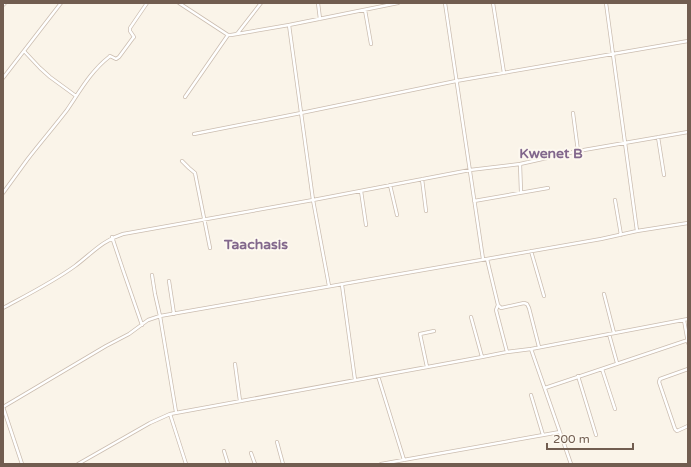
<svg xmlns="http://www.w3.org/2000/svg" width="691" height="467" font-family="'Varela Round',sans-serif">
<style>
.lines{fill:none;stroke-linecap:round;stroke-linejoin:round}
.minor-casing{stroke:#cbbdb0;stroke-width:4}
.minor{stroke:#fff;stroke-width:2.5}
.labels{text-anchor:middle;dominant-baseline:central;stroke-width:4;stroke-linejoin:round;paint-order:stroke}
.quarter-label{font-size:14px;font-weight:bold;fill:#82678c;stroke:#fdf8ef}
</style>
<rect width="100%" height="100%" fill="#faf4e9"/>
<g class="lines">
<defs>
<path id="minor" d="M 179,3 L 228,35 L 231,35 L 289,25 L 398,3
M 318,3 L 320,19
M 445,3 L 483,259
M 493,3 L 504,73
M 606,3 L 637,231
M 3,5 L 5,3
M 365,10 L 371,44
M 289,25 L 313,200 L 329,286
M 237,34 L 261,3
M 24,51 L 40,68 L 50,77 L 76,96
M 3,78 L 61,3
M 185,97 L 228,35
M 573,113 L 578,151
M 194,134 L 301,113 L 456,81 L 688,41
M 658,137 L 664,175
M 182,161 L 189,168 L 195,173 L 210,248
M 520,164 L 521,192
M 422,179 L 426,211
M 390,185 L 397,215
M 361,191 L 366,225
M 3,193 C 11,182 19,171 27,160 C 40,143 54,127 67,110 C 80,91 91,71 109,57 L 110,56 L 116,59 L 119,57 L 133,38 L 134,37 L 130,31 L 130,28 L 147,3
M 615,200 L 621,235
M 474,201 L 548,188
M 112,237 L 123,270 L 142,325
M 531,251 L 544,296
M 487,259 L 498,305 L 501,308 L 524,303 L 527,304 L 529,308 L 539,347
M 152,275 L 155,294 L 160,316 L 176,412
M 169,281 L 174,314
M 342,285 L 355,380
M 604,294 L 614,333
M 498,305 L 496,310 L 507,352
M 3,308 C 27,295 53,282 75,266 C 91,254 103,240 123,234 L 313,200 L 470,170 L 520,164 L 578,151 L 688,132
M 471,317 L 482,357
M 684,320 L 688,343
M 609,334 L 617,363
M 531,349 L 571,464
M 235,364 L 240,401
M 427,367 L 420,334 L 434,331
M 602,369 L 615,409
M 688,369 L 660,379 L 659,382 L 675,429 L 677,431 L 688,426
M 378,376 L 404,460
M 578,376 L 596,435
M 545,388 L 688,340
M 531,395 L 543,435
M 3,407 L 106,346 L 129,334 L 148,320 L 160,316 L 601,239 L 637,231 L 688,223
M 3,407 L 22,464
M 170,414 L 186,464
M 277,442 L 283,464
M 224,451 L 228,464
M 251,453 L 255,464
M 78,464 L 150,423 L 170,414 L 482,357 L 507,352 L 531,349 L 688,319
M 381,464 L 560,432"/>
</defs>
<use href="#minor" class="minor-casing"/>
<use href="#minor" class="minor"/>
</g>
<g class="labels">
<g class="quarter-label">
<text x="551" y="153">Kwenet B</text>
<text x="256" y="244">Taachasis</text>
</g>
</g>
<rect width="691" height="467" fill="none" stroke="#715d50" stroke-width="8"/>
<path d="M547 443v6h86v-6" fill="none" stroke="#715d50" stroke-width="2"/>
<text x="553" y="443" font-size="12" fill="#715d50" stroke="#fdf8ef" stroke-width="3" paint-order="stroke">200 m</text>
</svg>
